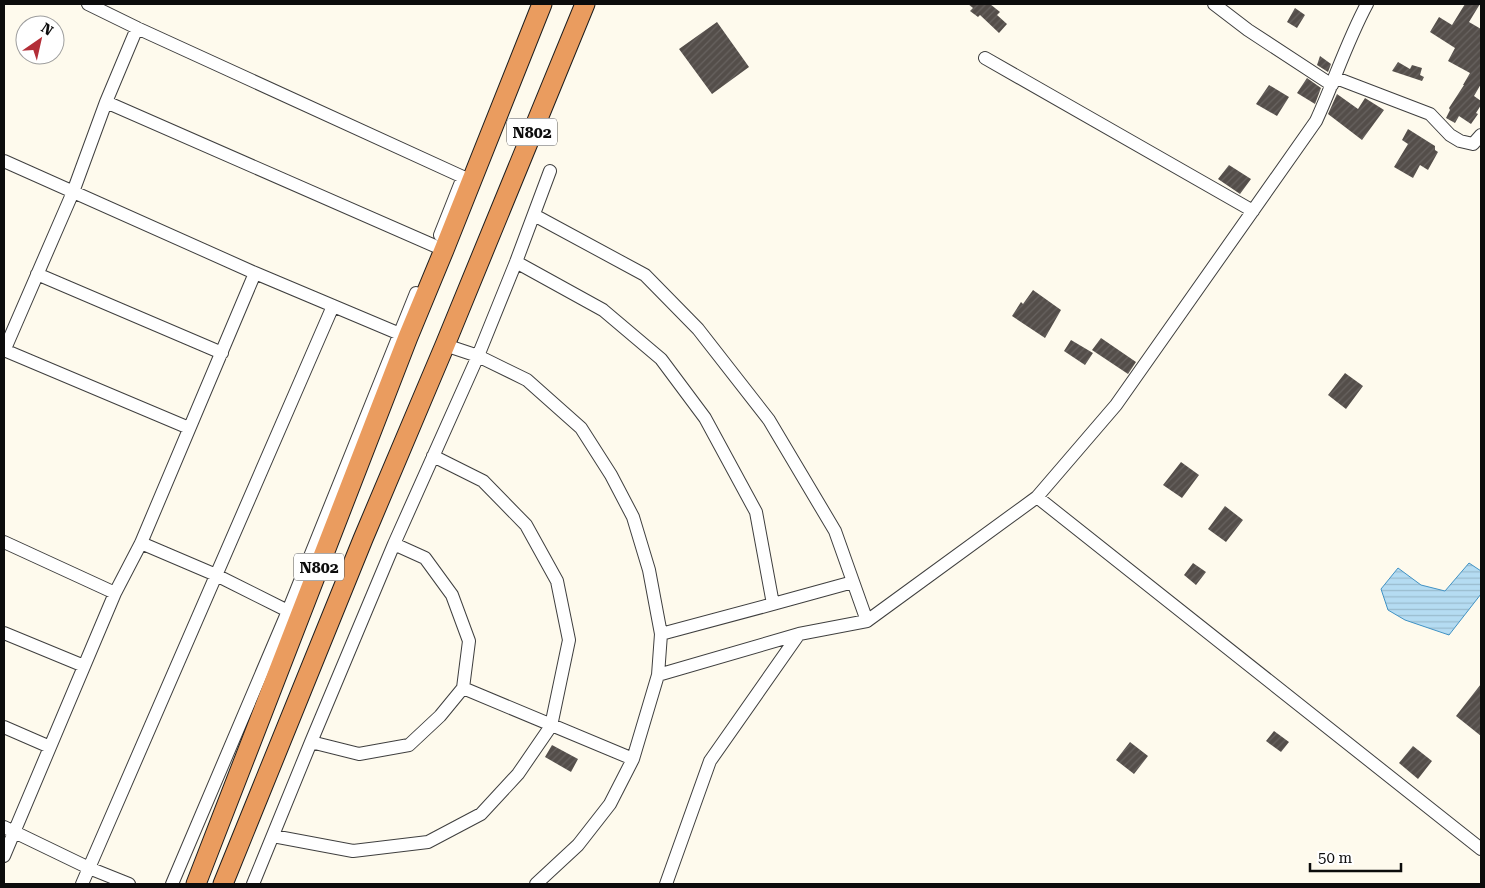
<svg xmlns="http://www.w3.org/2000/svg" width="1485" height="888" font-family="'Roboto Serif',serif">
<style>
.water{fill:url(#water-rules);stroke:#4192c4}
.building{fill:url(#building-hatch)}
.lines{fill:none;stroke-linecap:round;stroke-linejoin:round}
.minor-casing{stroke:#3f3f3f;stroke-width:14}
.highway-casing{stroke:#1d1d1d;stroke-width:21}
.minor{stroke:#fff;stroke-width:12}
.highway{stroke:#ea9c5f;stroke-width:19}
.labels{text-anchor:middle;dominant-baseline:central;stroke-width:5;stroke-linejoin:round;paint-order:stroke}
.shield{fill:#fff;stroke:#555;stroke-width:1}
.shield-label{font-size:16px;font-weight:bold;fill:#0c0c0c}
</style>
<defs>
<pattern id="water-rules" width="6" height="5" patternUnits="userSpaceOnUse" patternTransform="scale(1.25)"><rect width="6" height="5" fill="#b5dcf2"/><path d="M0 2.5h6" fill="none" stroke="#9abcce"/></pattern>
<pattern id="building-hatch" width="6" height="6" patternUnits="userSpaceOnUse" patternTransform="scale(1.25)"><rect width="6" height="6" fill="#544e4a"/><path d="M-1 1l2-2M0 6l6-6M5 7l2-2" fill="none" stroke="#686360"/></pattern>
</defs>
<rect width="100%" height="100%" fill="#fefaed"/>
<path class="water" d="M 1469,563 L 1481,571 L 1481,594 L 1449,635 L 1405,620 L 1388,610 L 1381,589 L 1398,568 L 1421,585 L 1445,591 Z"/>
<path class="building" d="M 968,4 L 990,4 L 1000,12 L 997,15 L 1007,24 L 999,33 L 980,15 L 978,17 L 970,11 L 973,8 Z
M 1465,4 L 1480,4 L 1469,22 L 1481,29 L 1481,84 L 1474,96 L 1481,101 L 1481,105 L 1476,113 L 1478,114 L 1471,124 L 1459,116 L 1455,123 L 1446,118 L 1450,110 L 1449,108 L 1464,85 L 1463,85 L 1470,73 L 1448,61 L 1455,48 L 1430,32 L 1439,17 L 1452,25 Z
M 1295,8 L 1305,15 L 1297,28 L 1287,22 Z
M 717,22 L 749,67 L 712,94 L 679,49 Z
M 1320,56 L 1331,64 L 1328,72 L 1317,65 Z
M 1398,62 L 1410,69 L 1412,65 L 1422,68 L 1420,75 L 1424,77 L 1422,81 L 1392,71 Z
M 1307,78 L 1321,88 L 1315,104 L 1297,93 Z
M 1269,85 L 1289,97 L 1277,116 L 1256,104 Z
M 1337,94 L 1358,109 L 1365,98 L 1384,110 L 1362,140 L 1328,114 Z
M 1408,129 L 1435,146 L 1435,150 L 1438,152 L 1428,170 L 1420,165 L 1413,178 L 1394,167 L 1408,144 L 1402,140 Z
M 1229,165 L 1251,179 L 1240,194 L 1218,179 Z
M 1033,290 L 1061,310 L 1045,338 L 1012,316 L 1021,302 L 1023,304 Z
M 1101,338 L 1136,362 L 1128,374 L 1092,350 Z
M 1071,340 L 1093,353 L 1085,365 L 1064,351 Z
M 1345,373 L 1363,386 L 1346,409 L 1328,395 Z
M 1181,462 L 1199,475 L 1182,498 L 1163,485 Z
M 1225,506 L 1243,520 L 1226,542 L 1208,529 Z
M 1193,563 L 1206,572 L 1196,585 L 1184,575 Z
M 1481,684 L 1481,736 L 1456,716 Z
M 1274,731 L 1289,742 L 1281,752 L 1266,741 Z
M 1130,742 L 1148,756 L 1134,774 L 1116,760 Z
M 552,745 L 578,759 L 571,772 L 545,757 Z
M 1413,746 L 1432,761 L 1418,779 L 1399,763 Z"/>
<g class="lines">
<defs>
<path id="minor" d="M 88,4 L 137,28 L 463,177 L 440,235
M 1214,4 L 1248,30 L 1332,85
M 985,58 L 1253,211
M 1336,78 L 1430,114 L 1450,135 L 1460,141 L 1473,144 L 1481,135
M 106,102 L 444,250
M 4,161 L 255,273 L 407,337
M 534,215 L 645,275 L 698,329 L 769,420 L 835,531 L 867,621
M 516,262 L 603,310 L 661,359 L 705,418 L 756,512 L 773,604 L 661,634
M 37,274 L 222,353
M 445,345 L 478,356 L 527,380 L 581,428 L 611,475 L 633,517 L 649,570 L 661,634 L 658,675 L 633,759 L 610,804 L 578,845 L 536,884
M 4,350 L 189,428
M 4,351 L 73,192 L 106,102 L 137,28
M 1037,497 L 1481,849
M 4,542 L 115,593
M 141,543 L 216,575 L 288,611
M 773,604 L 853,582
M 4,633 L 84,666
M 658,675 L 799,634
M 463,688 L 633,759
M 4,727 L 50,747
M 311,742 L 359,754 L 409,745 L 440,716 L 463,688 L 469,641 L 452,595 L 425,558 L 394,544
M 4,827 L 89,868 L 129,884
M 273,836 L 353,851 L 428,842 L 481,814 L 518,774 L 551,726 L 569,640 L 557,581 L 526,525 L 483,481 L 433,456
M 4,856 L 115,593 L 141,543 L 255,273
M 82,884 L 333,306
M 172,884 L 288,611 L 416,293
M 253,884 L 311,742 L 394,544 L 478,356 L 516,262 L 550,171
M 666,884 L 710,761 L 799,634 L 867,621 L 1037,497 L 1116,405 L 1316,121 C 1334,82 1347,41 1367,4"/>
<path id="highway" d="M 196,884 L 408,337 L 444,250 L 542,4
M 223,884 L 363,539 L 445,345 L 585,4"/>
</defs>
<use href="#minor" class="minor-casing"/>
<use href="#highway" class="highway-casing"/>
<use href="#minor" class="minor"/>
<use href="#highway" class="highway"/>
</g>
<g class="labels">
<g class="shield">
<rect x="507" y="118.5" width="50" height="27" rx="4"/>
<rect x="294" y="553.5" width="50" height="27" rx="4"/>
</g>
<g class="shield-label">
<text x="532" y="132">N802</text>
<text x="319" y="567">N802</text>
</g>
</g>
<rect width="1485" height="888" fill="none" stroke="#0c0c0c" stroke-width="10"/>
<g transform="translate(40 40) rotate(34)"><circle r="24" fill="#ffffff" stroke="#9e9e9e"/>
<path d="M0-4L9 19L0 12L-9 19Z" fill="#b32e37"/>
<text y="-8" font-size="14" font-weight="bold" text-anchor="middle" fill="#0c0c0c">N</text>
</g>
<path d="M1310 863v8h91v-8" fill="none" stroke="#0c0c0c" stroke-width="2.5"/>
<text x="1318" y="863" font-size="15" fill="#0c0c0c" stroke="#ffffff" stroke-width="4" paint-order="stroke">50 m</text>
</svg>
